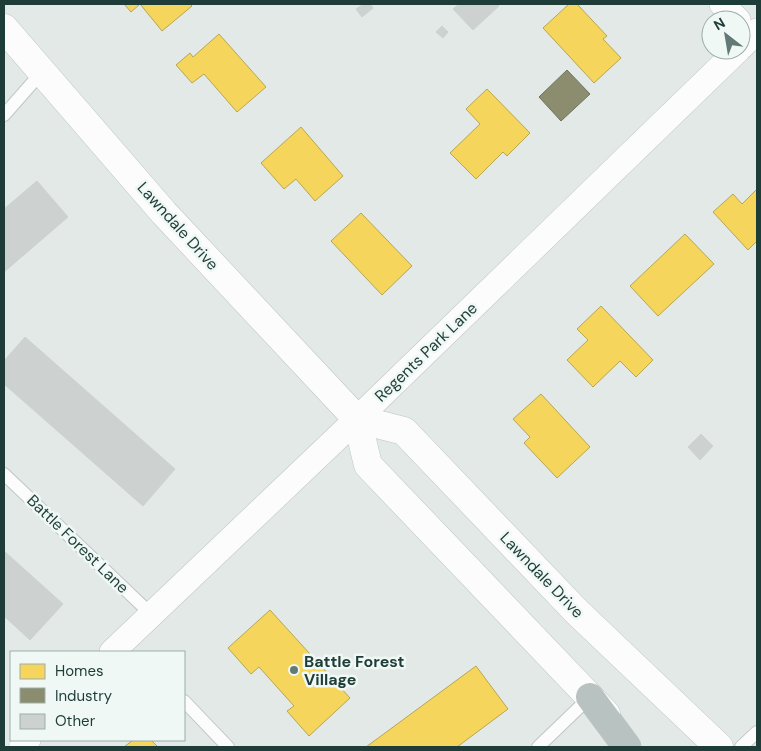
<svg xmlns="http://www.w3.org/2000/svg" width="761" height="751" font-family="'DM Sans',sans-serif">
<style>
.homes{fill:#f6d55c;stroke:#b6a751}
.industry{fill:#8c8c6e;stroke:#6b745e}
.building{fill:#cdd2d1;stroke:#cbd2cf}
.lines{fill:none;stroke-linecap:round;stroke-linejoin:round}
.lane-casing{stroke:#bfc6c3;stroke-width:14}
.street-casing{stroke:#bfc6c3;stroke-width:26}
.secondary-casing{stroke:#bec6c4;stroke-width:29}
.highway-casing{stroke:#bbc5c3;stroke-width:29}
.lane{stroke:#fbfcfb;stroke-width:12}
.street{stroke:#fbfcfb;stroke-width:25}
.secondary{stroke:#fbfcfb;stroke-width:28}
.highway{stroke:#b8c2c1;stroke-width:28}
.poi-dot{fill:#637975;stroke:#f0f8f5;stroke-width:2}
.labels{text-anchor:middle;dominant-baseline:central;stroke-width:5;stroke-linejoin:round;paint-order:stroke}
.street-label{font-size:16px;fill:#1f3d38;stroke:#f0f8f5}
.poi-label{font-size:16px;font-weight:bold;fill:#1f3d38;stroke:#f0f8f5;text-anchor:start}
</style>
<rect width="100%" height="100%" fill="#e2e9e6"/>
<path class="homes" d="M 124,4 L 190,4 L 192,6 L 162,31 L 140,4 L 131,12 Z
M 569,4 L 577,4 L 607,36 L 603,39 L 621,58 L 594,83 L 543,28 Z
M 219,34 L 266,87 L 237,112 L 204,74 L 192,83 L 176,65 L 190,53 L 193,57 Z
M 487,89 L 530,133 L 507,156 L 503,152 L 476,179 L 450,153 L 480,124 L 466,109 Z
M 301,127 L 343,176 L 315,201 L 296,179 L 284,189 L 261,163 Z
M 757,189 L 757,241 L 748,250 L 713,212 L 733,194 L 742,204 Z
M 361,213 L 412,266 L 382,295 L 331,241 Z
M 685,234 L 714,264 L 658,316 L 630,286 Z
M 601,306 L 653,360 L 636,377 L 620,361 L 593,387 L 567,360 L 588,340 L 577,329 Z
M 541,394 L 590,447 L 557,478 L 524,443 L 530,437 L 513,419 Z
M 270,610 L 350,698 L 309,736 L 287,711 L 294,706 L 259,667 L 251,674 L 228,648 Z
M 476,666 L 508,709 L 457,747 L 366,747 Z
M 133,740 L 151,740 L 158,747 L 124,747 Z"/>
<path class="industry" d="M 567,70 L 590,94 L 561,121 L 539,97 Z"/>
<path class="building" d="M 364,4 L 370,4 L 373,8 L 362,17 L 356,9 Z
M 459,4 L 497,4 L 499,6 L 473,30 L 453,9 Z
M 442,26 L 448,32 L 443,38 L 436,32 Z
M 37,181 L 68,217 L 4,272 L 4,209 Z
M 25,337 L 175,469 L 143,506 L 4,384 L 4,361 Z
M 701,434 L 713,446 L 700,460 L 688,447 Z
M 4,551 L 63,604 L 30,640 L 4,616 Z"/>
<g class="lines">
<defs>
<path id="lane" d="M 4,115 L 41,73
M 4,474 L 152,615
M 184,701 L 228,747
M 538,747 L 590,697
M 741,747 L 757,732"/>
<path id="street" d="M 722,4 L 738,20
M 741,47 L 757,31
M 112,652 L 357,419 L 738,50
M 22,747 L 28,740"/>
<path id="secondary" d="M 4,28 L 164,213 L 357,419 L 368,465 L 606,714
M 357,419 L 404,431 L 576,611 L 719,747"/>
<path id="highway" d="M 590,697 L 627,747"/>
</defs>
<use href="#lane" class="lane-casing"/>
<use href="#street" class="street-casing"/>
<use href="#secondary" class="secondary-casing"/>
<use href="#highway" class="highway-casing"/>
<use href="#lane" class="lane"/>
<use href="#street" class="street"/>
<use href="#secondary" class="secondary"/>
<use href="#highway" class="highway"/>
</g>
<circle class="poi-dot" cx="294" cy="670" r="5"/>
<g class="labels">
<g class="street-label">
<text transform="translate(178 226) rotate(48)">Lawndale Drive</text>
<text transform="translate(426 352) rotate(-44)">Regents Park Lane</text>
<text transform="translate(78 544) rotate(44)">Battle Forest Lane</text>
<text transform="translate(542 575) rotate(46)">Lawndale Drive</text>
</g>
<g class="poi-label">
<text x="304" y="661">Battle Forest<tspan x="304" dy="18">Village</tspan></text>
</g>
</g>
<rect width="761" height="751" fill="none" stroke="#1f3d38" stroke-width="10"/>
<rect x="10" y="651" width="175" height="90" fill="#f0f8f5" stroke="#9cada9"/>
<rect x="20" y="664" width="25" height="15" fill="#f6d55c" stroke="#9cada9"/>
<text x="55" y="676" font-size="15" fill="#1f3d38">Homes</text>
<rect x="20" y="688" width="25" height="15" fill="#8c8c6e" stroke="#9cada9"/>
<text x="55" y="701" font-size="15" fill="#1f3d38">Industry</text>
<rect x="20" y="714" width="25" height="15" fill="#cdd2d1" stroke="#9cada9"/>
<text x="55" y="726" font-size="15" fill="#1f3d38">Other</text>
<g transform="translate(726 35) rotate(329)"><circle r="24" fill="#f0f8f5" stroke="#9cada9"/>
<path d="M0-4L9 19L0 12L-9 19Z" fill="#637975"/>
<text y="-8" font-size="14" font-weight="bold" text-anchor="middle" fill="#1f3d38">N</text>
</g>
</svg>
